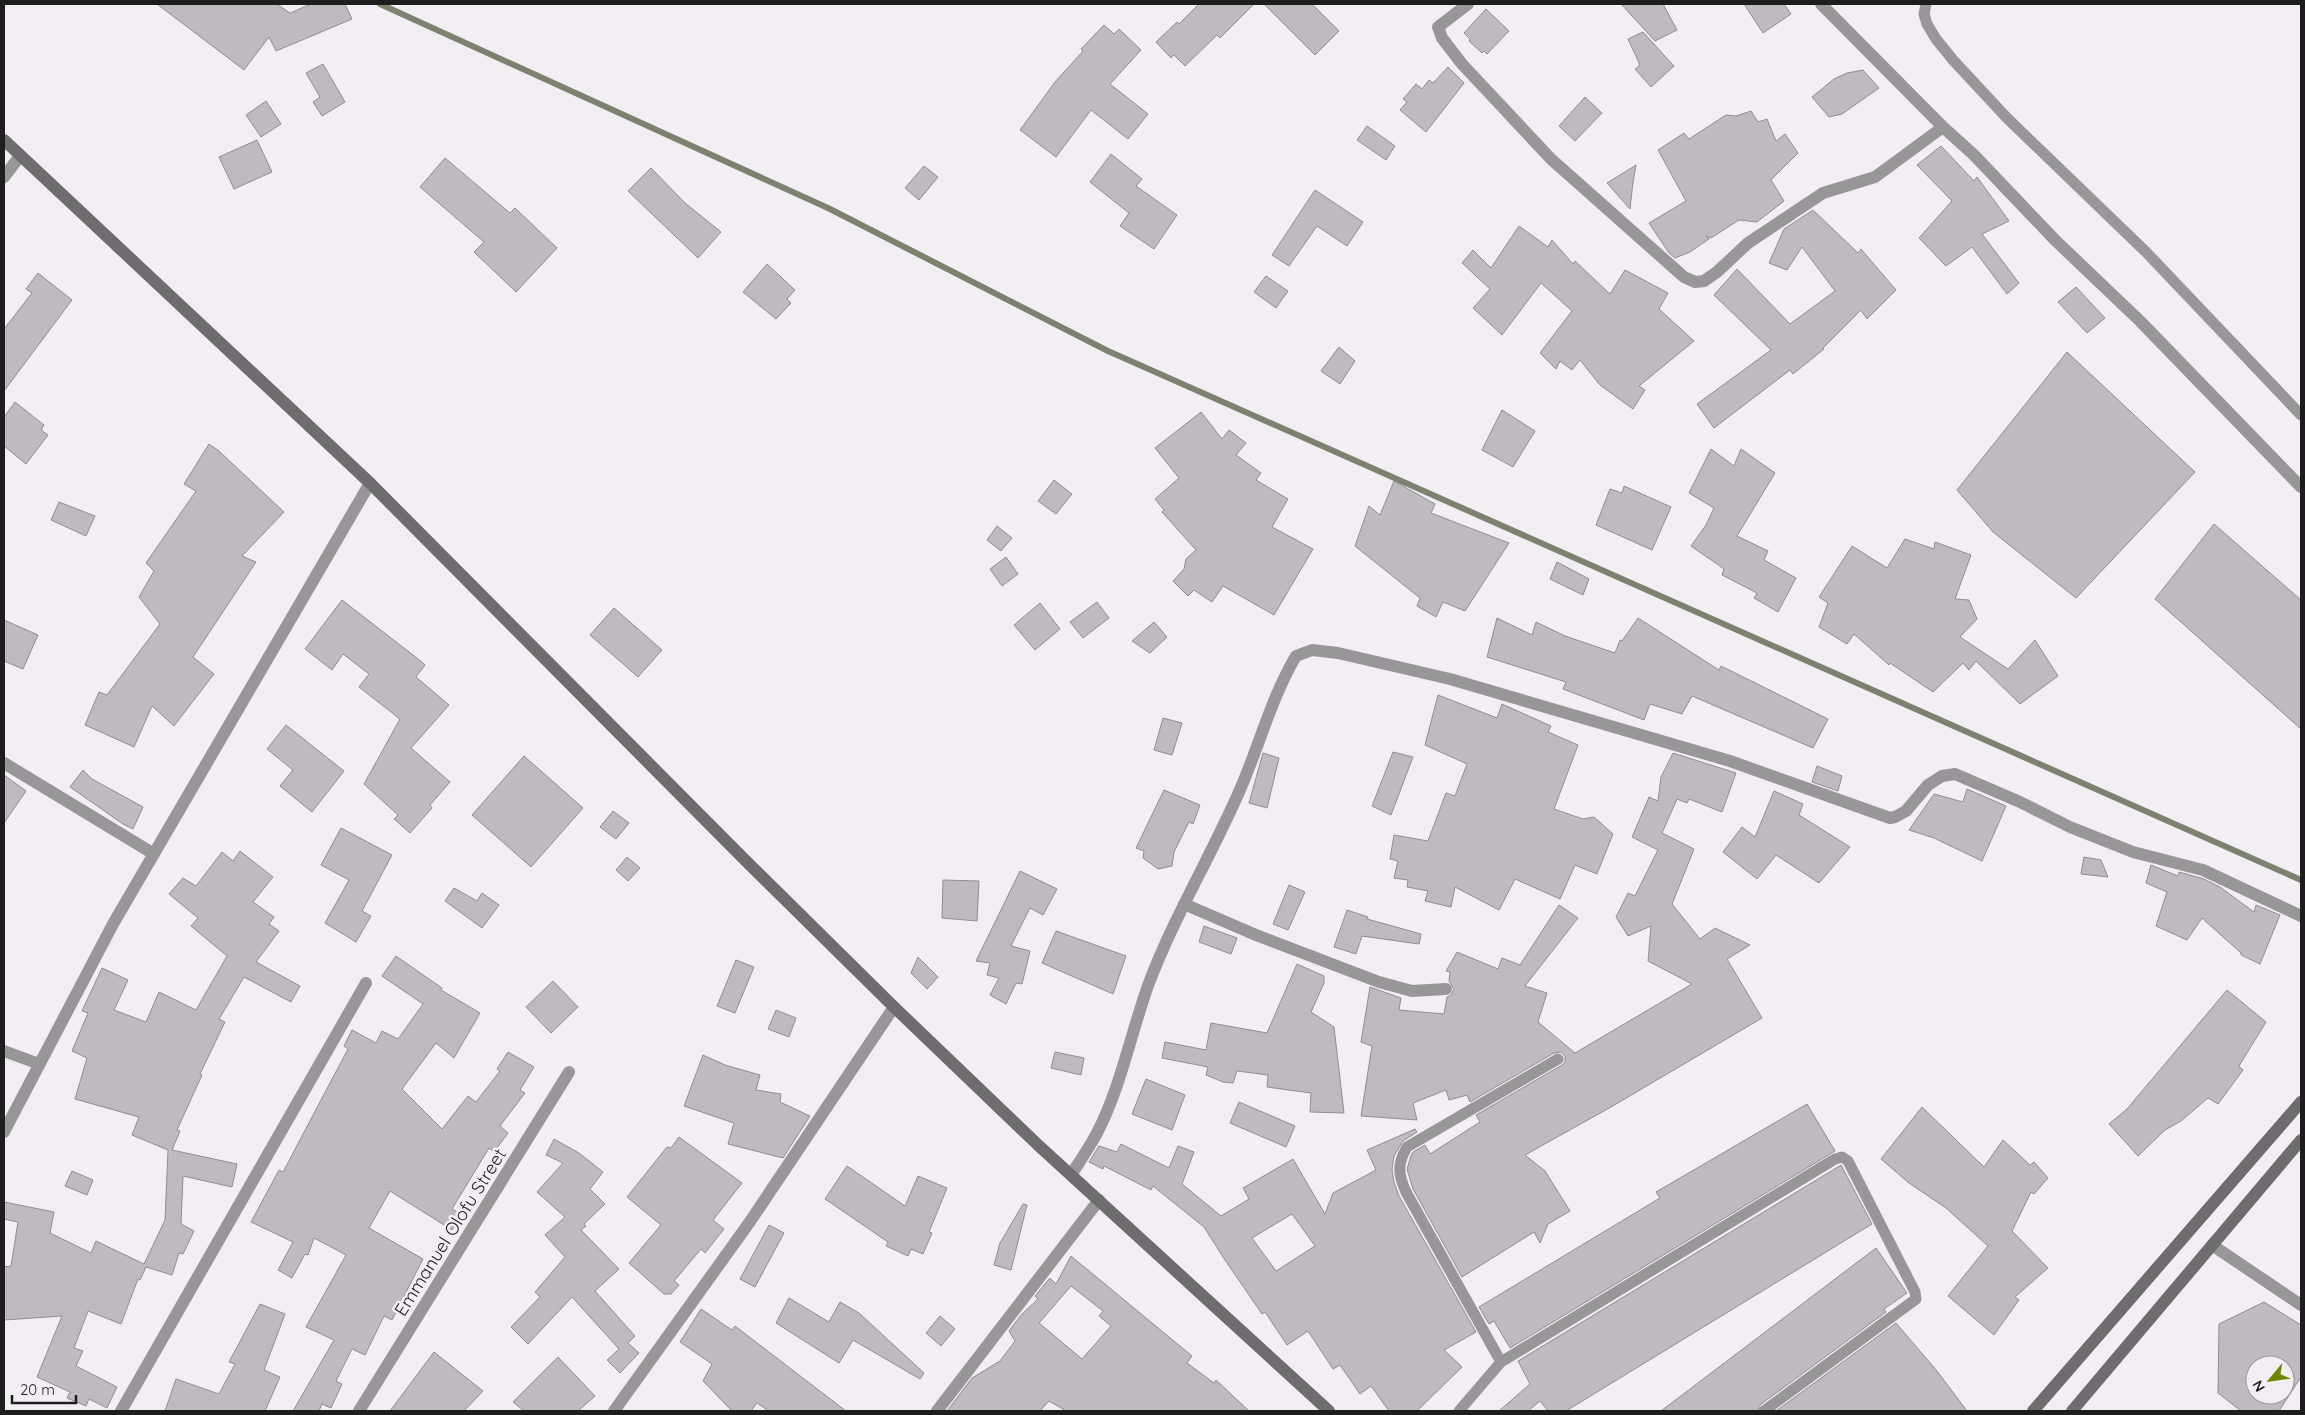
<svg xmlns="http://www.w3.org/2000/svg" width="2305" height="1415" font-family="Quicksand,sans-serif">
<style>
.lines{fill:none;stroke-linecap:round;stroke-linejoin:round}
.stream{stroke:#7b826e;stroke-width:6}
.building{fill:#bfbabf;stroke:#918c91;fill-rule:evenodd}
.lane{stroke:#989699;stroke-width:11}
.street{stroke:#989699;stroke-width:12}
.secondary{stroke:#6f6c6f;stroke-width:12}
.labels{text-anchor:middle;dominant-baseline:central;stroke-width:5;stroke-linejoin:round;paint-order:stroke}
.street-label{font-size:18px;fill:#1e1d1e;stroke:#f3eef3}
</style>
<rect width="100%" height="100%" fill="#f3eef3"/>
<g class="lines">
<path class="stream" d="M 380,4 L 828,208 L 1108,351 L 2301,880"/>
</g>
<path class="building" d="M 157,4 L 277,4 L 290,13 L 311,4 L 345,4 L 352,19 L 276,51 L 269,37 L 244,70 Z
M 1199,4 L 1254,4 L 1220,38 L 1217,35 L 1185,66 L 1174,55 L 1171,58 L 1156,42 L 1177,22 L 1179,24 Z
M 1264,4 L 1312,4 L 1339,31 L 1315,55 Z
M 1621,4 L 1663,4 L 1677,30 L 1655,41 Z
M 1744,4 L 1784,4 L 1791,14 L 1763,33 Z
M 1486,9 L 1509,31 L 1487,54 L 1484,51 L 1482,53 L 1469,41 L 1470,39 L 1464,33 Z
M 1104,25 L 1114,34 L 1119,29 L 1141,50 L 1110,84 L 1148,114 L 1128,139 L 1091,110 L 1056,157 L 1020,130 L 1055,82 L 1083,51 L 1081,49 Z
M 1643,32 L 1674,66 L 1651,87 L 1635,69 L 1640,65 L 1628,39 Z
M 323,64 L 345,102 L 322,116 L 313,102 L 320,97 L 306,73 Z
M 1448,67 L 1464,83 L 1426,132 L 1400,110 L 1407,102 L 1403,99 L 1416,84 L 1422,89 L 1429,80 L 1433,83 Z
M 1863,70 L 1879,88 L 1842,114 L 1829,117 L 1812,97 L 1834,79 L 1847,73 Z
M 1585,97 L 1602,113 L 1575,141 L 1559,126 Z
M 266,101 L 281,124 L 261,137 L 246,115 Z
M 1751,111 L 1758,122 L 1767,119 L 1776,141 L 1785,134 L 1798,153 L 1771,180 L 1784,201 L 1757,222 L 1739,220 L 1711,238 L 1706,236 L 1709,239 L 1690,252 L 1675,258 L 1669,253 L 1649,223 L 1686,201 L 1658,150 L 1684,133 L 1689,139 L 1726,115 L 1736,116 Z
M 1367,126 L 1395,146 L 1386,160 L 1357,140 Z
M 257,140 L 272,172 L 234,189 L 219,157 Z
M 1941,146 L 1974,181 L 1977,177 L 2009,221 L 1982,234 L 2019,283 L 2007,294 L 1972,247 L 1946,266 L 1919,238 L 1952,201 L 1917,165 Z
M 1111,154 L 1142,179 L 1136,186 L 1177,215 L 1154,249 L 1120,226 L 1129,213 L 1090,182 Z
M 445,158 L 510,213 L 515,208 L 557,248 L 516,292 L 474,252 L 484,242 L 420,187 Z
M 1636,165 L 1633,182 L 1630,209 L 1607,183 Z
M 924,166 L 938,177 L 919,200 L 905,188 Z
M 651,168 L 685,203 L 721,232 L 698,258 L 628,191 Z
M 1315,190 L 1363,222 L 1347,246 L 1317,226 L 1289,266 L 1272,255 Z
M 1813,210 L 1858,253 L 1861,249 L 1896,290 L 1867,319 L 1861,310 L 1823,348 L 1824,349 L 1793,374 L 1790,370 L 1714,428 L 1697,404 L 1771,350 L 1714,295 L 1737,269 L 1790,324 L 1835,291 L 1802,247 L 1787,270 L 1769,263 L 1784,229 Z
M 1519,226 L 1548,247 L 1552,240 L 1573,264 L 1575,261 L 1610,294 L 1625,270 L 1668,293 L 1659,309 L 1694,341 L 1639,386 L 1645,390 L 1633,409 L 1600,385 L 1580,360 L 1572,370 L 1560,361 L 1556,369 L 1540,353 L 1572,311 L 1541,283 L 1502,335 L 1473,308 L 1490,289 L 1462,263 L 1473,250 L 1491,268 Z
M 767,264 L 795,290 L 787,299 L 791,303 L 776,319 L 743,292 Z
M 38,273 L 72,300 L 4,391 L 4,329 L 32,293 L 26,289 Z
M 1266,276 L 1288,291 L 1276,308 L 1254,292 Z
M 2076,287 L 2105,318 L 2087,333 L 2058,302 Z
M 1339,347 L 1355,361 L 1340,384 L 1321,371 Z
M 2067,352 L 2195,472 L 2076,598 L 1993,532 L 1957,490 Z
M 15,402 L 44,425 L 41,430 L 48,435 L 26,464 L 4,446 L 4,417 Z
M 1502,410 L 1535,431 L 1513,467 L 1482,450 Z
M 1201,412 L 1222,439 L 1229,430 L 1246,443 L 1236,455 L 1261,473 L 1256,480 L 1288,499 L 1272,527 L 1313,549 L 1274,615 L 1223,586 L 1212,602 L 1194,590 L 1188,596 L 1173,581 L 1184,569 L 1186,559 L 1196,550 L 1162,512 L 1164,510 L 1155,499 L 1179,478 L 1155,448 Z
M 209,444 L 219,451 L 284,512 L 242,556 L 256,562 L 193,657 L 214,674 L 174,726 L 152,706 L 134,747 L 85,725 L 99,692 L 107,695 L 160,624 L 139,597 L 154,571 L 146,563 L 196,491 L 184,484 Z
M 1711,449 L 1734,466 L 1741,449 L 1775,473 L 1737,536 L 1768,551 L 1764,560 L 1796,578 L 1778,612 L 1754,598 L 1757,593 L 1722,575 L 1724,569 L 1691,546 L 1706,525 L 1714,508 L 1689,493 Z
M 1054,480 L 1072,494 L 1056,514 L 1038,501 Z
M 1394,481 L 1435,504 L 1431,513 L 1509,543 L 1465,611 L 1443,602 L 1436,617 L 1417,606 L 1420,598 L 1355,546 L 1369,506 L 1380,515 Z
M 1624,486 L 1671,507 L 1652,550 L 1596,525 L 1610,489 L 1622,493 Z
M 59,502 L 95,516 L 86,536 L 51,520 Z
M 2214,524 L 2301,600 L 2301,729 L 2155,599 Z
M 997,526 L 1012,538 L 1001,551 L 987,540 Z
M 1905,539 L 1934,549 L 1935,542 L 1971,555 L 1955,599 L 1969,600 L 1977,619 L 1960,637 L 2008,669 L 2035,640 L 2058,676 L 2020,704 L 1976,661 L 1969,670 L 1963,663 L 1933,692 L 1890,663 L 1889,665 L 1854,634 L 1847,644 L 1819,627 L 1828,603 L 1819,597 L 1852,546 L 1887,568 Z
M 1006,557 L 1018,574 L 1002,586 L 990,569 Z
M 1557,562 L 1589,579 L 1583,595 L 1550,579 Z
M 342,600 L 422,662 L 425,665 L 416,677 L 449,705 L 411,748 L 450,782 L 430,805 L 432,808 L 410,833 L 394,819 L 398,815 L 364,784 L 400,719 L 359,687 L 369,674 L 343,654 L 332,670 L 305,649 Z
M 1097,602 L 1109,618 L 1083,638 L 1070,622 Z
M 1040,603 L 1060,629 L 1035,650 L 1014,625 Z
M 614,608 L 662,650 L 638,677 L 590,635 Z
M 1497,618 L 1532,635 L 1536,622 L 1565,636 L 1615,653 L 1620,640 L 1622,641 L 1638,618 L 1719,670 L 1721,666 L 1828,719 L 1813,748 L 1692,696 L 1682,714 L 1650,704 L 1644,720 L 1563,689 L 1566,682 L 1487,657 Z
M 4,620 L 38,635 L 23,669 L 4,661 Z
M 1154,622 L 1167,637 L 1150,653 L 1132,641 Z
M 1438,695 L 1497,718 L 1502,704 L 1551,726 L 1548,732 L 1578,745 L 1554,809 L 1583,819 L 1594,817 L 1613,834 L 1597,874 L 1575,865 L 1560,899 L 1515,879 L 1499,910 L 1455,887 L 1451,907 L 1425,901 L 1428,891 L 1407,887 L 1408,880 L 1394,878 L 1398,861 L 1390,859 L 1394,835 L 1428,841 L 1446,793 L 1455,796 L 1467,764 L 1425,745 Z
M 1163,718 L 1182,723 L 1172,755 L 1154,750 Z
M 286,725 L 344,771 L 312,812 L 280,786 L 293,770 L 267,749 Z
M 1393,752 L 1413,757 L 1391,815 L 1372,806 Z
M 1263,753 L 1279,758 L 1267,808 L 1249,803 Z
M 1673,753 L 1736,773 L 1722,812 L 1689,799 L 1687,803 L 1677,799 L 1662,833 L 1694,849 L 1672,904 L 1700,939 L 1715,928 L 1750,945 L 1727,959 L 1762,1018 L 1611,1107 L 1525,1155 L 1545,1171 L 1570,1211 L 1548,1224 L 1540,1243 L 1534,1232 L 1462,1277 L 1413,1189 L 1407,1169 L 1411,1156 L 1413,1152 L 1425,1145 L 1430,1154 L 1480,1122 L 1476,1115 L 1562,1065 L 1565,1062 L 1565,1056 L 1561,1052 L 1554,1053 L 1470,1102 L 1467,1095 L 1449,1100 L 1446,1090 L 1413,1103 L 1417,1120 L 1361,1116 L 1372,1046 L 1361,1042 L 1370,987 L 1401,998 L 1399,1010 L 1444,1014 L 1447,997 L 1451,995 L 1454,989 L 1449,981 L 1450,972 L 1446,971 L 1457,952 L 1498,969 L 1502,958 L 1520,965 L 1559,905 L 1578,918 L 1525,986 L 1547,993 L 1538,1022 L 1575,1053 L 1692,984 L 1648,961 L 1651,926 L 1628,936 L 1616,917 L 1628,893 L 1635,896 L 1658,850 L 1632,837 L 1649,797 L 1658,801 L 1661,777 Z
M 524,756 L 583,808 L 531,867 L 472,815 Z
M 1817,766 L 1842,776 L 1838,791 L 1812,782 Z
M 83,770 L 92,779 L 143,807 L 133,829 L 123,824 L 70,787 Z
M 4,775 L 26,791 L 4,823 Z
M 1967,789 L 2006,806 L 1982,861 L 1934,838 L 1909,830 L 1934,794 L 1963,802 Z
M 1164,790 L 1200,805 L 1193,824 L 1189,822 L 1174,852 L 1172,866 L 1158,869 L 1143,858 L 1144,851 L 1136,848 Z
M 1774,791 L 1803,804 L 1799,815 L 1850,847 L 1819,883 L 1776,855 L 1757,879 L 1723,852 L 1742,827 L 1755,837 Z
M 613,811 L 629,823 L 616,839 L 600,827 Z
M 341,828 L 392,855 L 362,911 L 371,916 L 356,942 L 325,923 L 349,880 L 321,865 Z
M 240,851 L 273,877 L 253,902 L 274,917 L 269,924 L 279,931 L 256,962 L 300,986 L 291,1002 L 244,977 L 219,1019 L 225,1022 L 200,1074 L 202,1075 L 177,1130 L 180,1131 L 172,1150 L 237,1164 L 232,1187 L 183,1176 L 181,1224 L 194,1231 L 183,1254 L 179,1253 L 172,1275 L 146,1267 L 140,1280 L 138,1279 L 121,1324 L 88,1311 L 74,1348 L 83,1351 L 76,1366 L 117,1387 L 107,1408 L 89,1399 L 86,1406 L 67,1398 L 70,1392 L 37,1377 L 62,1316 L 4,1320 L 4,1267 L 11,1266 L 18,1222 L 4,1219 L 4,1202 L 54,1212 L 50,1233 L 91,1253 L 96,1241 L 144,1264 L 165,1220 L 168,1150 L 132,1135 L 139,1117 L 75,1099 L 87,1058 L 72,1051 L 88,1013 L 82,1011 L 102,968 L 128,980 L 114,1010 L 146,1022 L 159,992 L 196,1010 L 227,956 L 191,926 L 198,918 L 169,894 L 183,878 L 196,886 L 222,852 L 233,861 Z
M 627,857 L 640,868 L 628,881 L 616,870 Z
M 2084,857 L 2101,860 L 2108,877 L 2081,874 Z
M 2151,865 L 2178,876 L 2179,872 L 2204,879 L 2220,887 L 2254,912 L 2256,905 L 2280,915 L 2260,964 L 2241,955 L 2241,953 L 2202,918 L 2187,940 L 2156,926 L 2167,892 L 2146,883 Z
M 1020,871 L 1057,889 L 1043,915 L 1030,908 L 1011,946 L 1030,951 L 1022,984 L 1016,983 L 1006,1004 L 990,995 L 999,978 L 987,975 L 990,963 L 976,961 Z
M 943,880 L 979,881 L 977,921 L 942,918 Z
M 1289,885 L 1305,892 L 1288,930 L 1273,924 Z
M 454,888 L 477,901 L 482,893 L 499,905 L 482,928 L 445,901 Z
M 1347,910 L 1368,917 L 1367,919 L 1421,934 L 1419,944 L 1362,936 L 1356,954 L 1334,947 Z
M 1204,926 L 1237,938 L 1231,954 L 1199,942 Z
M 1056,931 L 1126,956 L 1113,994 L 1042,963 Z
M 396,956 L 442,988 L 441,990 L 480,1013 L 454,1058 L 436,1043 L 402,1089 L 442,1129 L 468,1096 L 476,1102 L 500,1071 L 497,1069 L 508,1052 L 534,1067 L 520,1090 L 525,1093 L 500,1126 L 508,1133 L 494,1152 L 489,1148 L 452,1209 L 461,1214 L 452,1230 L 390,1191 L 369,1228 L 423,1259 L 392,1320 L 384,1316 L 365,1355 L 352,1349 L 336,1381 L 342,1384 L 331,1408 L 322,1404 L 319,1411 L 293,1411 L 334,1340 L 306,1327 L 346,1255 L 314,1238 L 308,1255 L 305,1254 L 292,1278 L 278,1270 L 293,1242 L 251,1222 L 279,1170 L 283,1172 L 330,1083 L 348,1049 L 344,1046 L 352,1030 L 376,1043 L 382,1031 L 398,1039 L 423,1004 L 382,976 Z
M 918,957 L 938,977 L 927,989 L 911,973 Z
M 736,960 L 754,967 L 735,1013 L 717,1006 Z
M 1297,964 L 1324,976 L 1324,983 L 1311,1012 L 1334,1027 L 1344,1113 L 1310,1112 L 1311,1093 L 1267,1087 L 1268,1075 L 1237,1071 L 1233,1083 L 1223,1082 L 1206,1075 L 1208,1067 L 1162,1058 L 1165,1042 L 1206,1050 L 1211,1023 L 1267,1033 Z
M 553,981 L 578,1007 L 551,1033 L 526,1007 Z
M 2227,990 L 2266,1022 L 2239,1066 L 2243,1070 L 2218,1104 L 2208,1098 L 2181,1121 L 2165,1130 L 2138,1156 L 2109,1124 L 2127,1109 Z
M 776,1010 L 796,1018 L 789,1037 L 768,1029 Z
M 1055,1052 L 1084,1058 L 1081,1075 L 1051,1068 Z
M 703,1055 L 725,1065 L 760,1075 L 756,1090 L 781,1094 L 780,1102 L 810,1116 L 783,1158 L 728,1144 L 734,1123 L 684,1106 Z
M 1146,1079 L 1185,1095 L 1172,1130 L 1132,1114 Z
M 1239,1102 L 1295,1126 L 1286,1147 L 1230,1123 Z
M 1807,1104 L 1835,1151 L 1510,1348 L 1494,1321 L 1489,1324 L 1479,1307 L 1660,1198 L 1656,1192 Z
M 1922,1107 L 1984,1167 L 2003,1140 L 2030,1165 L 2034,1162 L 2048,1178 L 2034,1194 L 2031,1192 L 2012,1231 L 2048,1268 L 2015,1297 L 2019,1300 L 1994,1335 L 1948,1296 L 1988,1246 L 1946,1208 L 1909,1183 L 1881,1159 Z
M 1415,1129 L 1417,1132 L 1403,1141 L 1394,1156 L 1392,1170 L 1394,1182 L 1399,1196 L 1476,1332 L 1444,1350 L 1462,1367 L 1417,1411 L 1389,1411 L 1371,1386 L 1360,1394 L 1340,1365 L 1333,1369 L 1308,1331 L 1287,1345 L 1265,1312 L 1262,1314 L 1223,1257 L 1204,1227 L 1153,1186 L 1151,1190 L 1104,1166 L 1103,1169 L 1089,1162 L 1099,1146 L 1117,1152 L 1121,1144 L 1169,1168 L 1178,1146 L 1194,1152 L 1182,1184 L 1221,1216 L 1249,1199 L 1243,1188 L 1293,1159 L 1325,1214 L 1333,1193 L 1376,1170 L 1367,1150 ZM 1292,1214 L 1315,1246 L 1276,1271 L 1252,1238 Z
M 679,1137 L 742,1183 L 713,1220 L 724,1229 L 705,1253 L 701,1249 L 674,1281 L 679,1285 L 671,1294 L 664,1294 L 629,1263 L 661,1225 L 627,1197 L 667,1147 L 671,1148 Z
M 554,1139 L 579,1153 L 603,1172 L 590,1189 L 605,1204 L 584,1224 L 586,1226 L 581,1230 L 619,1269 L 595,1291 L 635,1336 L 628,1343 L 639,1353 L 620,1373 L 607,1360 L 619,1349 L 572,1297 L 528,1344 L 511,1327 L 540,1297 L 535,1292 L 565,1257 L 545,1235 L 565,1217 L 537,1192 L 563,1163 L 546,1155 Z
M 1841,1165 L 1872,1224 L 1566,1411 L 1548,1411 L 1540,1401 L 1528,1411 L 1499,1411 L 1530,1384 L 1518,1361 Z
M 847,1166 L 905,1206 L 918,1176 L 947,1188 L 929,1232 L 932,1233 L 923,1254 L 911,1249 L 908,1256 L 886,1246 L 888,1242 L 825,1199 Z
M 72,1171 L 93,1180 L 87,1195 L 65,1186 Z
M 1023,1204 L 1027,1205 L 1011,1270 L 994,1265 L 1000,1243 Z
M 769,1225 L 784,1233 L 755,1287 L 740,1279 Z
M 1876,1248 L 1907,1293 L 1884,1309 L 1886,1312 L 1760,1405 L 1757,1411 L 1661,1411 Z
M 1071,1256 L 1192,1356 L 1187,1363 L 1214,1383 L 1216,1380 L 1249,1411 L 1066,1411 L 1049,1401 L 1040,1411 L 947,1411 L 972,1378 L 1000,1361 L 1015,1341 L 1009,1331 L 1021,1315 L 1038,1299 L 1035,1296 L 1050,1278 L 1056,1284 ZM 1071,1286 L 1103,1311 L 1099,1316 L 1111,1326 L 1082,1359 L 1039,1323 Z
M 789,1298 L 829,1322 L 840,1302 L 859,1313 L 924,1373 L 920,1379 L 853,1340 L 839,1363 L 776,1323 Z
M 2264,1302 L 2301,1325 L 2301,1377 L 2279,1411 L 2241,1411 L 2218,1393 L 2219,1324 ZM 2255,1365 L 2285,1365 L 2285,1395 L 2255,1395 Z
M 260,1304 L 285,1314 L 264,1370 L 280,1377 L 265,1411 L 165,1411 L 176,1379 L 219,1394 L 235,1364 L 229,1362 Z
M 701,1309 L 732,1330 L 735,1326 L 846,1411 L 769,1411 L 757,1403 L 751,1411 L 732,1411 L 703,1381 L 712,1364 L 680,1342 Z
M 940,1316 L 955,1329 L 941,1346 L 926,1333 Z
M 1896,1323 L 1937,1371 L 1967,1411 L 1776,1411 Z
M 434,1352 L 483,1391 L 464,1411 L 390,1411 Z
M 558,1357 L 595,1396 L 578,1411 L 524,1411 L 513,1402 Z"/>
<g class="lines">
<path class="lane" d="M 1926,4 L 1924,14 L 1927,24 L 1936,39 L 1953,60 L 2007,118 L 2146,252 L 2301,415
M 1501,1362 L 1406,1192 C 1398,1174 1397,1164 1407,1147 L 1558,1059
M 1459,1411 L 1501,1362 L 1835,1159 L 1842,1157 L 1848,1161 L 1915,1292 L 1916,1299 L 1764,1411"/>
<path class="street" d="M 1468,4 L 1438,27 L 1442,38 L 1462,64 L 1551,159 L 1684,277 L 1695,282 L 1704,281 L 1717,272 L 1748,243 L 1823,193 L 1875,177 L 1943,127
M 1821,4 L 1943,127 L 1974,155 L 2055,240 L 2140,321 L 2301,487
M 4,177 L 20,156
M 4,763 L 154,854
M 1184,904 L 1256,935 L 1379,982 L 1412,991 L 1446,989
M 4,1051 L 39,1064
M 4,1132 L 113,924 L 370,483
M 1071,1175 C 1080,1161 1089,1148 1097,1133 C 1121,1087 1131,1032 1149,983 C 1174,917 1211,856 1239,792 C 1259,747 1271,698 1296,656 L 1312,650 L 1338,653 L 1450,679 L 1730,761 L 1890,818 L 1895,817 L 1906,811 L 1928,785 L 1942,776 L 1955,774 L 2020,802 L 2070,827 L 2133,852 L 2203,870 L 2301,916
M 2212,1245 L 2301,1305
M 121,1411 L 366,983
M 359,1411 L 569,1072
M 614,1411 L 749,1223 L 894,1007
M 937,1411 L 1099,1200"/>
<path class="secondary" d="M 4,140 L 370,483 L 746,861 L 894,1007 L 1038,1145 L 1329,1411
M 2033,1411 L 2301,1102
M 2072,1411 L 2301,1140"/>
</g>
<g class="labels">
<g class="street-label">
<text transform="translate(450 1232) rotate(-58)">Emmanuel Olofu Street</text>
</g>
</g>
<rect width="2305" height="1415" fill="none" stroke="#1e1d1e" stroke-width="10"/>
<g transform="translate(2270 1380) rotate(241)"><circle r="24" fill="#f3eef3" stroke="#9e9a9e"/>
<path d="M0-4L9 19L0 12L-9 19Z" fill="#6b8800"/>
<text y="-8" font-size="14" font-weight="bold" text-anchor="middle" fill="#1e1d1e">N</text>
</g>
<path d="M12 1395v8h64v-8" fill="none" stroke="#1e1d1e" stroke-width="2.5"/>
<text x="20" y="1395" font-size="15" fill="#1e1d1e" stroke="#f3eef3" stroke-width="4" paint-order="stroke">20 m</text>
</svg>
